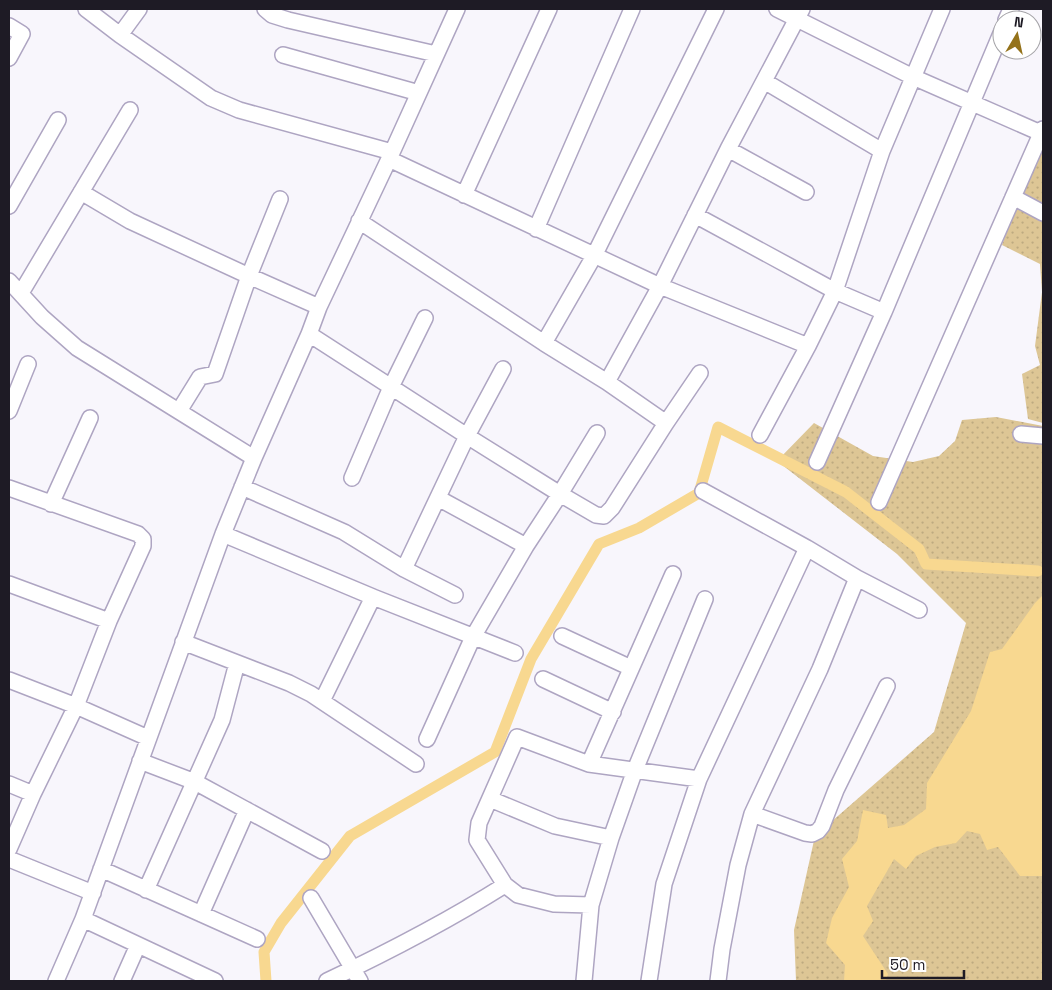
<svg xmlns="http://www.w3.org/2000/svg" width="1052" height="990" font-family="'Space Grotesk',sans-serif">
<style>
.grass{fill:url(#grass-dots)}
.water{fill:#f8d890}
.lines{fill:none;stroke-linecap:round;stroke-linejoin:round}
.canal{stroke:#f8d890;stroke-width:11}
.minor-casing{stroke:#aea5c2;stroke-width:18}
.minor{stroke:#fff;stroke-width:15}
</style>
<defs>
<pattern id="grass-dots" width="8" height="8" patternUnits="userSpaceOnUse" patternTransform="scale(1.25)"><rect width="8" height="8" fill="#ddc695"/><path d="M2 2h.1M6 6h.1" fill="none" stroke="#bdaa80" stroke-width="1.8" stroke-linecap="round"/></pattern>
</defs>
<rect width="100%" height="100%" fill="#f8f6fc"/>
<path class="grass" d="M 1043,140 L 1043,210 L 1019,191 Z
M 1016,204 L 1043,216 L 1043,423 L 1028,419 L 1022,374 L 1040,365 L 1035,346 L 1042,292 L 1040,264 L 1002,245 Z
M 996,417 L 1043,426 L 1043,981 L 796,981 L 794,930 L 815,836 L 934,732 L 966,623 L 897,554 L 777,461 L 814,423 L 873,456 L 913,462 L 939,456 L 955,441 L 962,420 Z"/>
<path class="water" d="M 1043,595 L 1043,876 L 1020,876 L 998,847 L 987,850 L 980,834 L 967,831 L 956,843 L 935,847 L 916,856 L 906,869 L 894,859 L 867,906 L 873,921 L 863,936 L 888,974 L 886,981 L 844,981 L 845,965 L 826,943 L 832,918 L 849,887 L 842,859 L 857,841 L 863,810 L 886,815 L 888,828 L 904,825 L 926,809 L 927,783 L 971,711 L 990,652 L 1002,649 L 1035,603 Z"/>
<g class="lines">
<path class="canal" d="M 266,981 L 264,952 L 281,923 L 350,836 L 495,752 L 531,659 L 599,544 L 639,528 L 699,493 L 718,427 L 846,492 L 919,549 L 926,564 L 1038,571"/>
<defs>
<path id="minor" d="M 86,9 L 120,35 L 211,98 L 239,110 L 392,152
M 265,9 L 272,15 L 288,20 L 436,54
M 777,9 L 913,77 L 1043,134
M 1006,20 L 1011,9
M 9,26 L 22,34 L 9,58
M 120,35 L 139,9
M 283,55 L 419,93
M 764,81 L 882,151 L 942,9
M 728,149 L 806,192
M 389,159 L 660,286 L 808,346
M 81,192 L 130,221 L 249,276 L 215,374 L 200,377 L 179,411
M 464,195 L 549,9
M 1013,197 L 1043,213
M 280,199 L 249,276 L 319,307
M 9,206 L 58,120
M 695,215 L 835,291 L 882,151
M 359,221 L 544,343 L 607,382 L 666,423 L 700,373
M 536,229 L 632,9
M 9,281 L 42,317 L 77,348 L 254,458
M 21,293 L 130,110
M 309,334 L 467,436 L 560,494 L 526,546 L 473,637 L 427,739
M 544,343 L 594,256 L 716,9
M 607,382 L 660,286 L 728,149 L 802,9
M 9,411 L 28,364
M 597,433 L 560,494 L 596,515 L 604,516 L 612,508 L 666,423
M 1021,434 L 1043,436
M 760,435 L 808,346 L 835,291 L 884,312 L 1002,31
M 817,462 L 884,312
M 352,478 L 391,387 L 425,318
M 242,487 L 344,532 L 404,569 L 455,595
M 9,488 L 138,534 L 143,539 L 143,546 L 109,621 L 76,706 L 33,794 L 9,849
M 438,498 L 526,546
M 879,502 L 1043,129
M 51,504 L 90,418
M 223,534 L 373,597 L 322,701
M 807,548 L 857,578
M 404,569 L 467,436 L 503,369
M 673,574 L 589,764 L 699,779
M 9,584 L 109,621
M 373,597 L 515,653
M 562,636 L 631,668
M 183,642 L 289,683 L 311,694 L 416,764
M 543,679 L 613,712
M 9,680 L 76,706 L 148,738
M 140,761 L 195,782 L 322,851
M 589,764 L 517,737 L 479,823 L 477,840 L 505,885 L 518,895 L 554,904 L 591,905
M 9,784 L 33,794
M 490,799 L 555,826 L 611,838
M 752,814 L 805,833 L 812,834 L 818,831 L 822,826 L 836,790 L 887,686
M 9,859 L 93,893
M 101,869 L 257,939
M 146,890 L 222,720 L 237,663
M 311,898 L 360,981
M 201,914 L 247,810
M 83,919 L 215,981
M 56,981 L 83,919 L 223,534 L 254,458 L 309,334 L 319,307 L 389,159 L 457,9
M 122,981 L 138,945
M 327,981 C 388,952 448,921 505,885
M 584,981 L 591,905 L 611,838 L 635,770 L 705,599
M 649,981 L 664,884 L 699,779 L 807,548 L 703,491
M 718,981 L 722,949 L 738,865 L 752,814 L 820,669 L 857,578 L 919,610"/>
</defs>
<use href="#minor" class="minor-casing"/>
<use href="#minor" class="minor"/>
</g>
<rect width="1052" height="990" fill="none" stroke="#1e1b25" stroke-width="20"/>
<g transform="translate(1017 35) rotate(9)"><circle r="24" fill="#ffffff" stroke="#a5a4a8"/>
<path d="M0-4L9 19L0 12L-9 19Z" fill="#94721a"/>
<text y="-8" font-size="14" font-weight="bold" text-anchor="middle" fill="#1e1b25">N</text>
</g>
<path d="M882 970v8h82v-8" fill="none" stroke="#1e1b25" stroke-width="2.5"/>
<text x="890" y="970" font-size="15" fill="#1e1b25" stroke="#ffffff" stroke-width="4" paint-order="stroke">50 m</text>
</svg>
